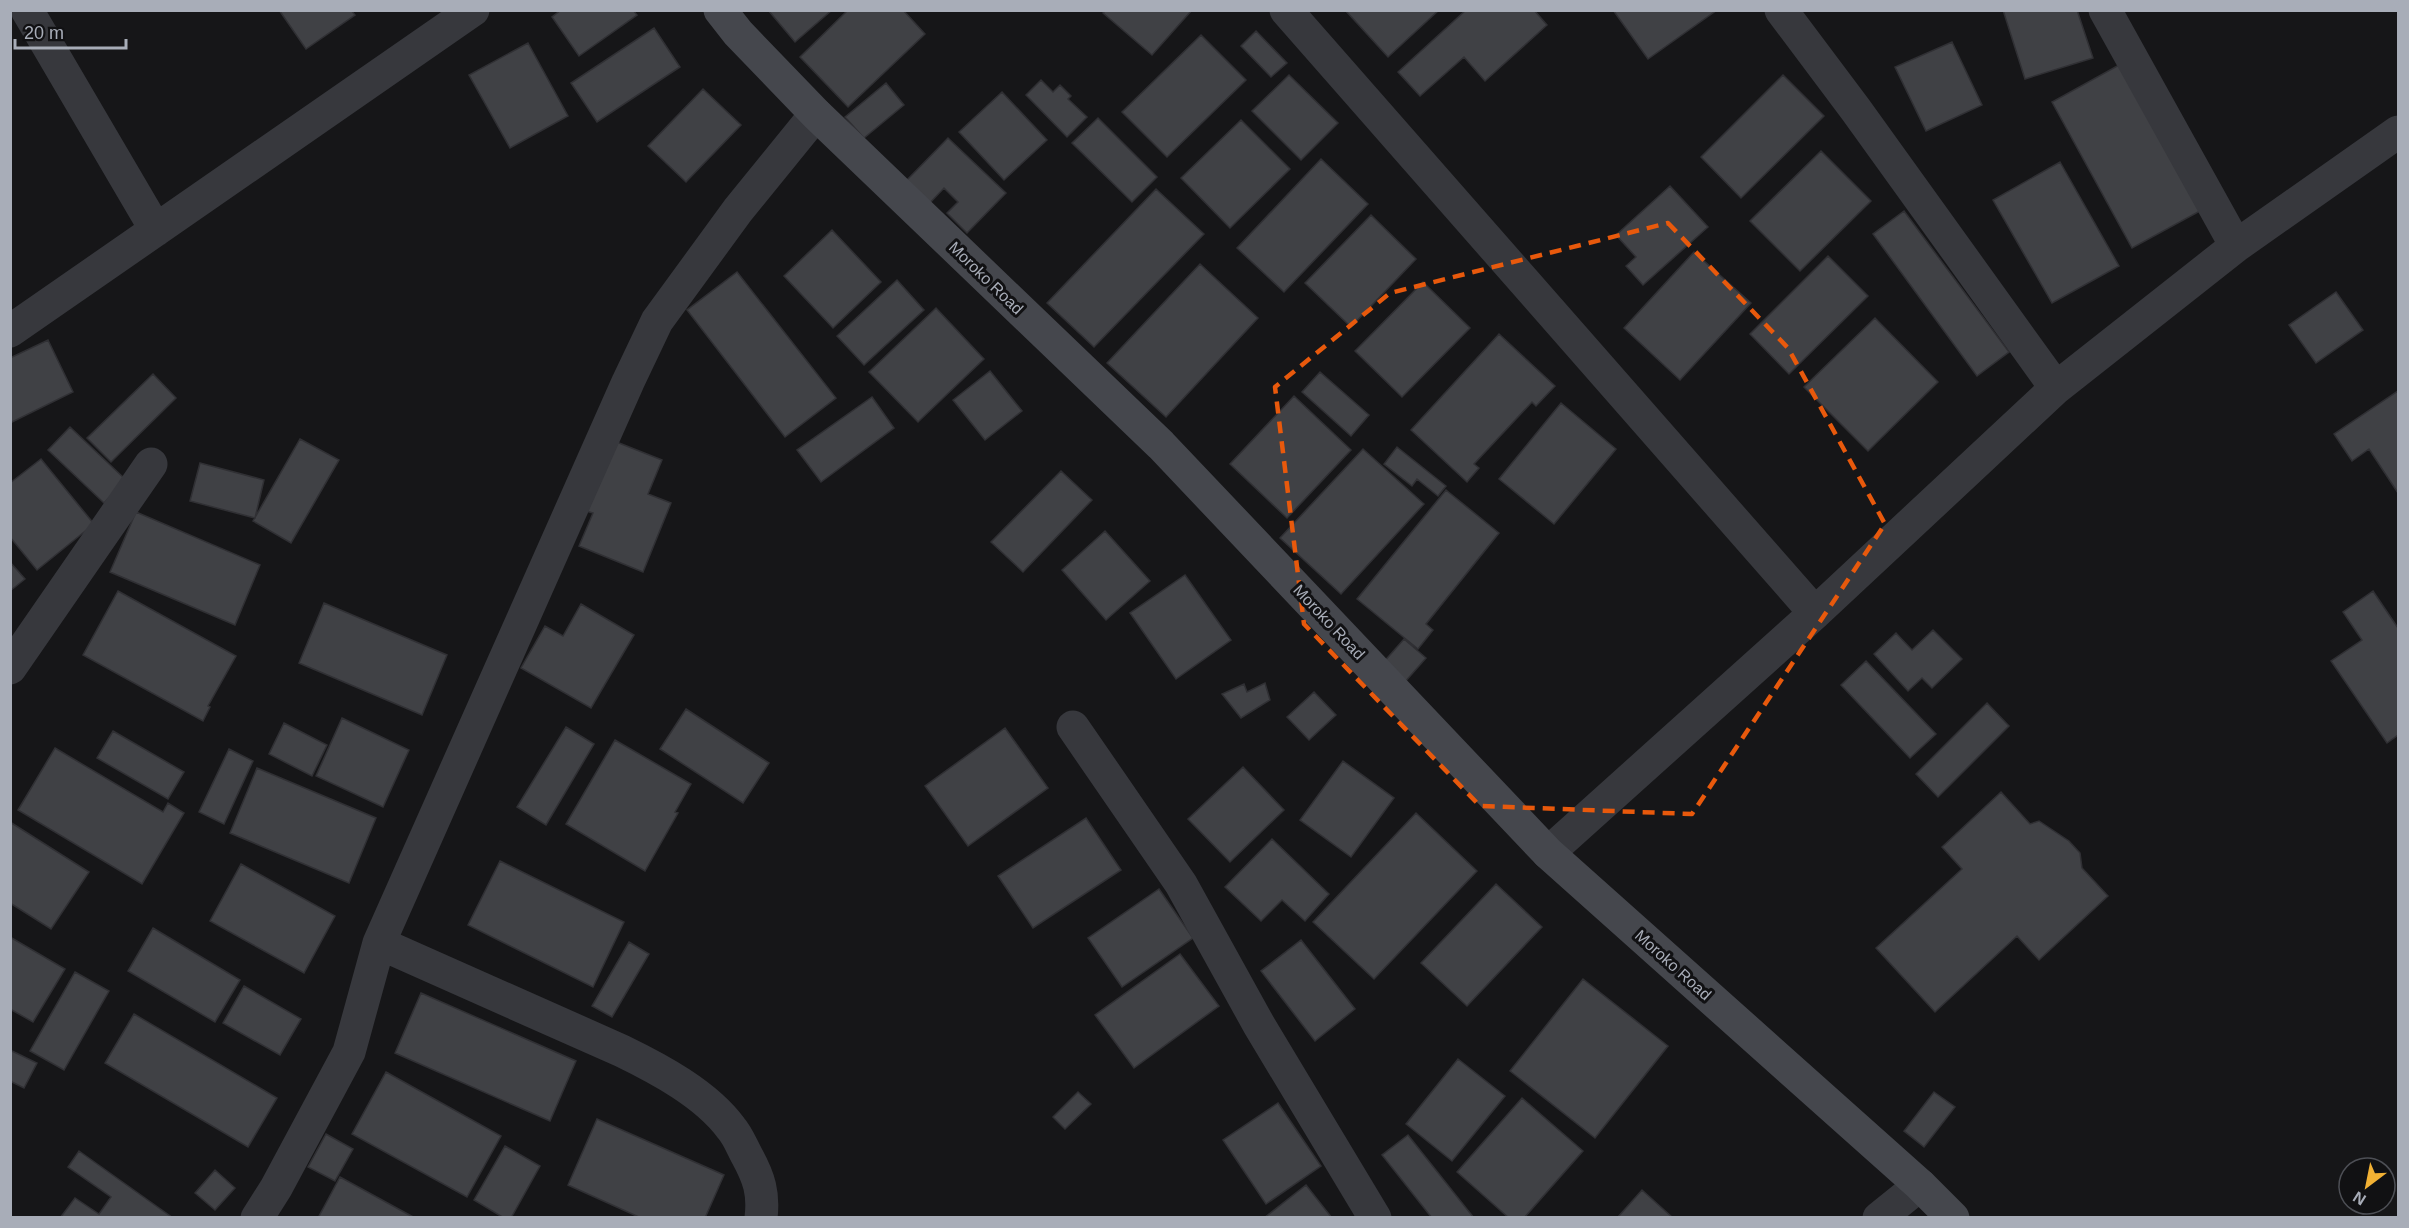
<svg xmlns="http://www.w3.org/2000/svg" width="2409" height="1228" font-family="Helvetica,sans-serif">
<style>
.building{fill:#404145;stroke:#303034;stroke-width:1.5}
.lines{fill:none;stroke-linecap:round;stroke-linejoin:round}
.street{stroke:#37383d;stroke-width:33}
.secondary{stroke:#45474d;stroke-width:33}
.marked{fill:none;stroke:#e8590c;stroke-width:4.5;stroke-dasharray:12 8;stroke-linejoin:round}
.labels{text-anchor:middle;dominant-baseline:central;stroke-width:6;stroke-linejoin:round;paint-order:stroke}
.street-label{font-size:16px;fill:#a8adb8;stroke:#111113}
</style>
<rect width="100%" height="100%" fill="#161618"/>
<path class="building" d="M 279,10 L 351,10 L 355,15 L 306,49 Z
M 561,10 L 633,10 L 637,15 L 579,56 L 552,17 Z
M 768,10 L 832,10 L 795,42 Z
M 848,10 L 903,10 L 925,34 L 848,107 L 800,57 Z
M 1106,10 L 1192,10 L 1152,55 L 1103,13 Z
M 1345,10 L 1439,10 L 1388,57 Z
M 1466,10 L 1534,10 L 1547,25 L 1485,81 L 1464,57 L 1420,96 L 1398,72 Z
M 1613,10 L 1717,10 L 1648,59 Z
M 2003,10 L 2077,10 L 2093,58 L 2025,79 Z
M 654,28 L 680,67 L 597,122 L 571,83 Z
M 1256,31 L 1287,63 L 1271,77 L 1241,46 Z
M 1201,35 L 1246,80 L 1167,157 L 1122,112 Z
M 1952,42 L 1982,105 L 1926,131 L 1895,67 Z
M 528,43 L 568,116 L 510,148 L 469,75 Z
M 2119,65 L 2200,211 L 2132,248 L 2052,102 Z
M 1289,75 L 1338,123 L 1301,160 L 1252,111 Z
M 1783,75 L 1824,116 L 1741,198 L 1701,157 Z
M 1041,80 L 1053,92 L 1060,85 L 1071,96 L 1068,99 L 1087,117 L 1067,137 L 1026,95 Z
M 886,83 L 904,105 L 864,138 L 845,117 Z
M 703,89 L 741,125 L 686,182 L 648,146 Z
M 1002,92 L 1047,140 L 1004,180 L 959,132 Z
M 1098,118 L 1157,177 L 1132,202 L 1072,143 Z
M 1241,120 L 1290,169 L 1230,228 L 1181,178 Z
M 948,138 L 1006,193 L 967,233 L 947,213 L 958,202 L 944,188 L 927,206 L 904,183 Z
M 1821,151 L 1871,201 L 1800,271 L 1750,221 Z
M 1321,159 L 1368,204 L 1284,292 L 1237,248 Z
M 2060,162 L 2119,266 L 2052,303 L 1993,200 Z
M 1670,186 L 1708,227 L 1643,285 L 1626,266 L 1636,257 L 1616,235 Z
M 1156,189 L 1204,234 L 1094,347 L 1047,303 Z
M 1904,211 L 2009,352 L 1977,376 L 1873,234 Z
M 1371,215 L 1416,259 L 1351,327 L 1305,283 Z
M 832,230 L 881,282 L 833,328 L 784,276 Z
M 1694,252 L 1751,303 L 1680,380 L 1624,328 Z
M 1828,256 L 1868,296 L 1789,374 L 1750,334 Z
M 1200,264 L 1258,318 L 1166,417 L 1107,363 Z
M 737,272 L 836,398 L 785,437 L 687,310 Z
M 897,280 L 924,310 L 864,365 L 837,336 Z
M 1423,282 L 1470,328 L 1402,397 L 1355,351 Z
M 2336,292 L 2363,330 L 2316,363 L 2289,325 Z
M 936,308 L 984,359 L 918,422 L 869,372 Z
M 1875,318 L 1938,382 L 1868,451 L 1804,387 Z
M 1499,334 L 1555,386 L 1536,406 L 1532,402 L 1474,464 L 1479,468 L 1467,482 L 1411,430 Z
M 48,340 L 73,392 L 10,423 L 10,358 Z
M 990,371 L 1022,411 L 985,440 L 953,400 Z
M 1320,372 L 1369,415 L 1351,436 L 1302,392 Z
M 153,374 L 176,398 L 111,462 L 87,438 Z
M 2398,391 L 2398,493 L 2369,449 L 2352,461 L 2334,434 Z
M 1294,396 L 1351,450 L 1287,518 L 1230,464 Z
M 872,397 L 894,428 L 821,482 L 797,450 Z
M 1561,403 L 1616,449 L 1554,524 L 1499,479 Z
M 70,427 L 126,480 L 104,503 L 48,450 Z
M 300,439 L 339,460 L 291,543 L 253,521 Z
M 614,441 L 662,460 L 648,494 L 671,503 L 643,572 L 579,546 L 593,513 L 586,511 Z
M 1397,447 L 1446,486 L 1438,496 L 1417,479 L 1412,486 L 1384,464 Z
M 1363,449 L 1424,504 L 1341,594 L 1280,538 Z
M 41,459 L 94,524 L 37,570 L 10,537 L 10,483 Z
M 200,463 L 264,480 L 255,518 L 190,501 Z
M 1061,471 L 1092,500 L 1023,572 L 991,542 Z
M 1446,490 L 1499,533 L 1426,624 L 1433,630 L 1418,649 L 1357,599 Z
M 136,512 L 260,565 L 235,625 L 110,572 Z
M 1105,531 L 1150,581 L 1106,620 L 1062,570 Z
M 10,562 L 25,579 L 10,591 Z
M 1185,575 L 1231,640 L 1176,679 L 1130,613 Z
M 118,591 L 236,656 L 208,706 L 210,707 L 203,721 L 83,655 Z
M 2373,591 L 2398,628 L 2398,735 L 2387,743 L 2331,661 L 2362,640 L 2343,612 Z
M 324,603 L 447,655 L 422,715 L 299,663 Z
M 581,604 L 634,635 L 591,708 L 521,668 L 545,626 L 563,636 Z
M 1933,630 L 1962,659 L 1932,688 L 1922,678 L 1908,691 L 1874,654 L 1896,633 L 1912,650 Z
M 1404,639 L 1426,658 L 1404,683 L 1382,664 Z
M 1866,661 L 1936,734 L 1910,758 L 1841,685 Z
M 1265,683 L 1270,700 L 1241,718 L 1222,694 L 1244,684 L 1247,692 Z
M 1314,692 L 1336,715 L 1309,740 L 1287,717 Z
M 1987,703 L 2009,726 L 1938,797 L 1916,774 Z
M 686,709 L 769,763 L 743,803 L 660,749 Z
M 342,718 L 409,750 L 383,807 L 316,776 Z
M 284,723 L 327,745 L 312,776 L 269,754 Z
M 566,727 L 594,744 L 546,825 L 517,807 Z
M 1005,728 L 1048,788 L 968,846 L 925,786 Z
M 113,731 L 184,772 L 168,799 L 97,758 Z
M 615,740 L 691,784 L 675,812 L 678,813 L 645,871 L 566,824 Z
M 55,748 L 163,812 L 168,803 L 184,813 L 142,884 L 18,810 Z
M 229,749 L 253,761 L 224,824 L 199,812 Z
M 1343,761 L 1394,798 L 1351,857 L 1300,820 Z
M 1243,767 L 1284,810 L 1230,862 L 1188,819 Z
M 257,768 L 376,818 L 349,883 L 230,833 Z
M 2001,792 L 2030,824 L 2039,821 L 2069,841 L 2080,853 L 2082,868 L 2108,896 L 2039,960 L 2017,936 L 1935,1012 L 1876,948 L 1962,869 L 1942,847 Z
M 1416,813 L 1477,871 L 1374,979 L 1313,922 Z
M 1086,818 L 1121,870 L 1033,928 L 998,876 Z
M 10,822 L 89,872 L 51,929 L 10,903 Z
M 1272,839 L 1329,894 L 1305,921 L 1282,900 L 1261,921 L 1225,887 Z
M 500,861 L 624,922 L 593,987 L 468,925 Z
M 241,864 L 335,916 L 304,973 L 210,921 Z
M 1496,884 L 1542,927 L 1467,1006 L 1421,963 Z
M 1159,889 L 1193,938 L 1122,987 L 1088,938 Z
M 153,928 L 240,980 L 215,1022 L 128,971 Z
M 10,937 L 65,969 L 33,1022 L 10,1009 Z
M 1301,940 L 1355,1009 L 1315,1041 L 1261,971 Z
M 629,942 L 649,954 L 612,1017 L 592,1006 Z
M 1180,954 L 1219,1006 L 1134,1068 L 1095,1015 Z
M 75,972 L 109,991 L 64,1070 L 30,1051 Z
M 1583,979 L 1668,1046 L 1595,1138 L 1510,1071 Z
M 244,986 L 301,1019 L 280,1055 L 223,1023 Z
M 421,993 L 576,1061 L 550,1121 L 395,1053 Z
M 134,1014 L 277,1098 L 248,1147 L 105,1063 Z
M 10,1050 L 37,1063 L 24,1088 L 10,1081 Z
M 1458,1059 L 1505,1096 L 1452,1161 L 1406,1124 Z
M 386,1072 L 501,1136 L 467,1197 L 352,1134 Z
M 1078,1092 L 1091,1104 L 1065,1129 L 1053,1117 Z
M 1934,1092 L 1955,1107 L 1924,1147 L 1904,1131 Z
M 1522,1098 L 1583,1151 L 1524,1218 L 1509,1218 L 1457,1172 Z
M 1278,1103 L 1321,1166 L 1266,1204 L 1223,1140 Z
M 597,1119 L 724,1175 L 705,1218 L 641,1218 L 568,1185 Z
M 326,1134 L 353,1149 L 335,1181 L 308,1167 Z
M 1408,1135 L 1474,1218 L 1432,1218 L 1382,1155 Z
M 505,1146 L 540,1166 L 511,1218 L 504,1218 L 474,1200 Z
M 79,1151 L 173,1218 L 60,1218 L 75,1198 L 99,1214 L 111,1197 L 68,1167 Z
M 215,1170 L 235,1188 L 215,1210 L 195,1193 Z
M 340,1177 L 415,1218 L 318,1218 Z
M 1306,1185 L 1332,1218 L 1264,1218 Z
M 1642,1190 L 1673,1218 L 1617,1218 Z"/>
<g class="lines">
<path class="street" d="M 27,10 L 156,230
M 1286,10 L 1815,613
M 1781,10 L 1856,110 L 2056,388
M 2105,10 L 2236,246
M 10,331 L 473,10
M 10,668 L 151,464
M 1073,727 L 1181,884 L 1259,1025 L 1375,1218
M 1548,853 L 1815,613 L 2056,388 L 2236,246 L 2398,132
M 379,943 L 622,1051 C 659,1069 706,1094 731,1128 C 738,1136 742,1147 747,1156 C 759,1178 764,1193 761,1218
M 257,1218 L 276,1188 L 349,1052 L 379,943 L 628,382 L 657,321 L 738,210 L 816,114
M 1879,1218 L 1920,1185"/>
<path class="secondary" d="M 720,10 L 738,33 L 816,114 L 1161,445 L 1548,853 L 1920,1185 L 1953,1218"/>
</g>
<path class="marked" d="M 1668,223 L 1788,348 L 1885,524 L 1692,814 L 1480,806 L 1304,624 L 1275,387 L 1390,293 Z"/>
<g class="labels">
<g class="street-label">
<text transform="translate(986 278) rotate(44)">Moroko Road</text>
<text transform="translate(1329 622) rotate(47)">Moroko Road</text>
<text transform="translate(1673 965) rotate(42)">Moroko Road</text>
</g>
</g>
<rect width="2409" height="1228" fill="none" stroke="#a8adb8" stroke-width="24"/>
<g transform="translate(2367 1186) rotate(212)"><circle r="28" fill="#111113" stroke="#4d4f55" stroke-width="1.5"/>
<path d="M0-4.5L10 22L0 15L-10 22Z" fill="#f2b134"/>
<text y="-9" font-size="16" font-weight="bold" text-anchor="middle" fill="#a8adb8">N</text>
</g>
<path d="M15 39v9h111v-9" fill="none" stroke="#a8adb8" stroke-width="3"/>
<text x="24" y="39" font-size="18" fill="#a8adb8" stroke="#111113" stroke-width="4.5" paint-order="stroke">20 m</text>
</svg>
